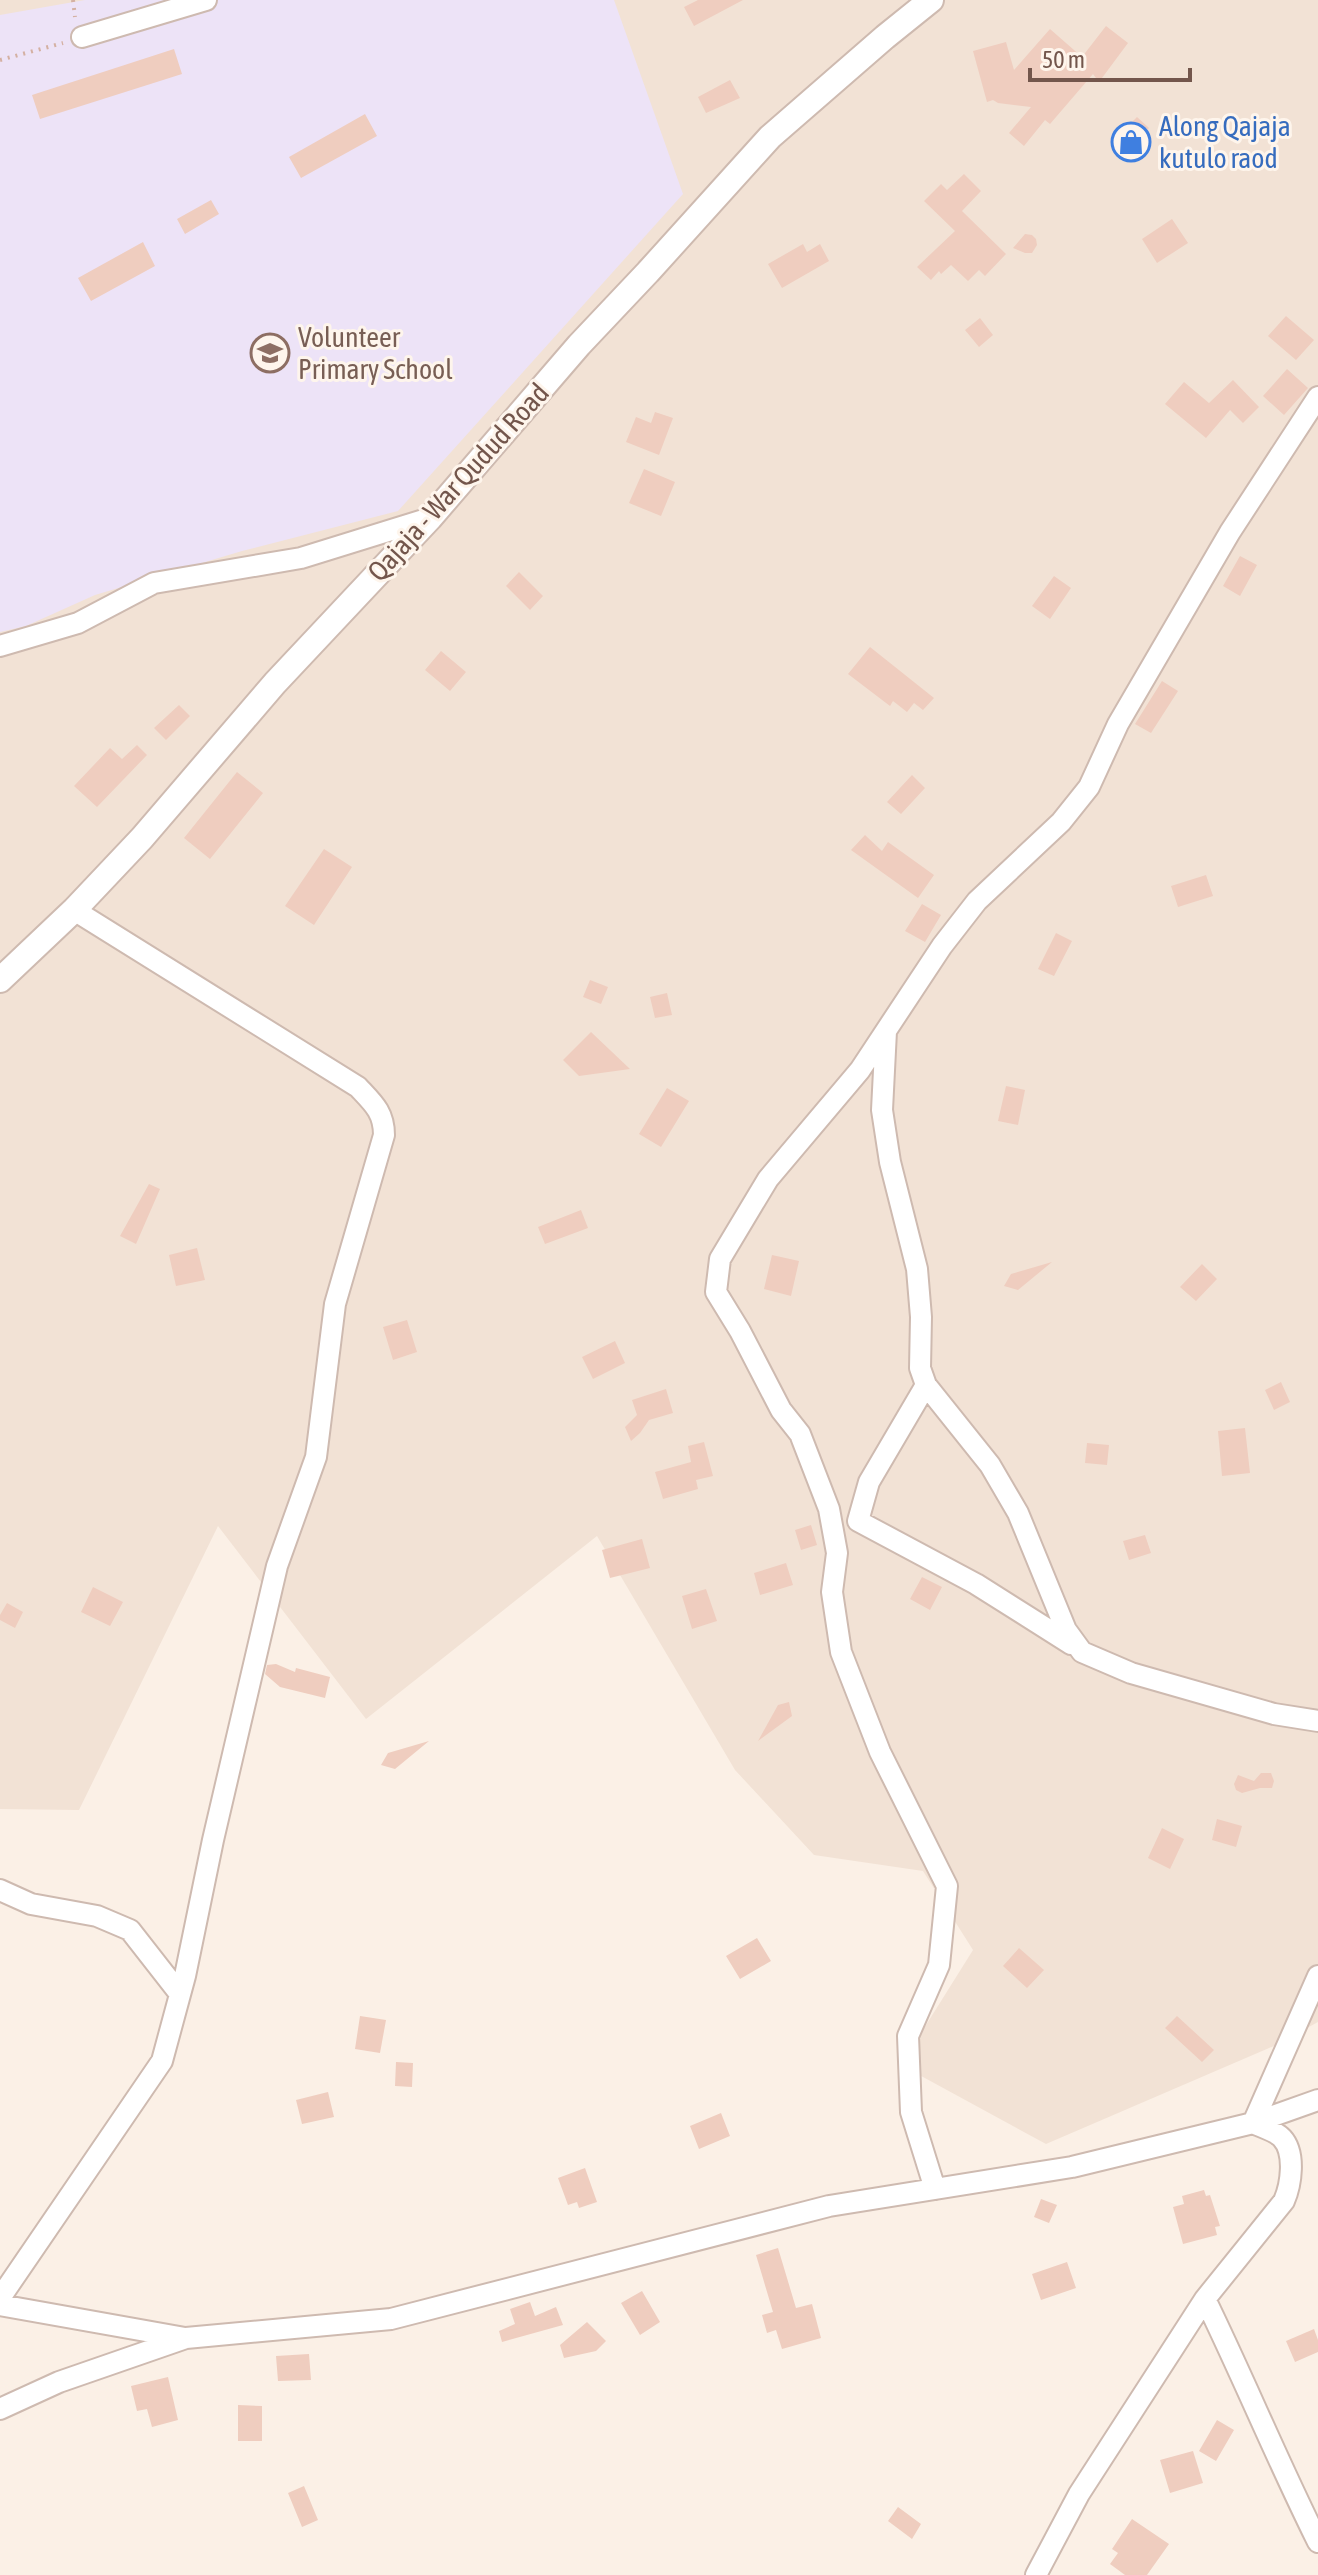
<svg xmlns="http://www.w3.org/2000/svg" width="1318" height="2575" font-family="'Asap Condensed',sans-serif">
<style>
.residential{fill:#f2e2d5}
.education{fill:#ede3f7}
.building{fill:#efcdbf}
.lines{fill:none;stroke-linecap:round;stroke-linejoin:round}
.minor-casing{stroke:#cebab0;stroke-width:24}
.tertiary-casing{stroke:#cebab0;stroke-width:28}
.path{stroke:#d4b0a2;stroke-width:4;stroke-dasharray:2 6;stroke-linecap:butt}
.minor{stroke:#fff;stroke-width:20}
.tertiary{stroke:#fff;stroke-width:24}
.labels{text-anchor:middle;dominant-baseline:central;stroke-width:6;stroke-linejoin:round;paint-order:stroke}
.shop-label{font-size:28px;fill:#366cbe;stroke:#fef5ec;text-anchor:start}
.education-label{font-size:28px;fill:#785e54;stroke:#fef5ec;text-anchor:start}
.street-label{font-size:28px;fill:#73564c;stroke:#fef5ec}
</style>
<rect width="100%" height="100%" fill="#fbf0e6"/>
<path class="residential" d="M 0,0 L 1318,0 L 1318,2022 L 1274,2046 L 1046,2144 L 901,2065 L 973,1950 L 923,1871 L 814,1855 L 735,1770 L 597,1536 L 366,1719 L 218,1526 L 79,1810 L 0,1809 Z"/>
<path class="education" d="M 85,0 L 614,0 L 683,194 L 398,511 L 242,551 L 95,595 L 26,626 L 0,632 L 0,15 Z"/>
<path class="building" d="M 698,0 L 743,0 L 694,26 L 684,7 Z
M 1106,26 L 1128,43 L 1099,82 L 1093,74 L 1050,124 L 1045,120 L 1024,146 L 1009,133 L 1031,107 L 998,103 L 993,100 L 987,102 L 973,51 L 1006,42 L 1014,70 L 1050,29 L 1082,57 Z
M 174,49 L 182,74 L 40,119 L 32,95 Z
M 730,80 L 740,98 L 706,113 L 698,97 Z
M 365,114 L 377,136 L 301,178 L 289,157 Z
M 1137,117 L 1149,128 L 1135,142 L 1123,131 Z
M 964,174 L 981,191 L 962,211 L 1006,254 L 985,276 L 979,270 L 968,281 L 951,265 L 941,274 L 939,271 L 931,280 L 917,267 L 955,231 L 924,201 L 941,184 L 947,190 Z
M 211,200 L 219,214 L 185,234 L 177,219 Z
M 1172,219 L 1188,243 L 1157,263 L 1142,239 Z
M 1025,234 L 1032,235 L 1036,239 L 1037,245 L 1032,253 L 1025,253 L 1013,248 Z
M 143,242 L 155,266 L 91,301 L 78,278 Z
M 803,244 L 807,252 L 820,244 L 829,261 L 782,288 L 768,264 Z
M 1286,316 L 1314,340 L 1296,360 L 1268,336 Z
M 980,318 L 993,335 L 979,347 L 965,330 Z
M 1287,369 L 1308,388 L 1284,415 L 1263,396 Z
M 1233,380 L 1259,407 L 1243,423 L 1230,410 L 1206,438 L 1165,404 L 1184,382 L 1209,403 Z
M 655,412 L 673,418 L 659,455 L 626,442 L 636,417 L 651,423 Z
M 644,469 L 675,482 L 661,516 L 629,503 Z
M 1240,556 L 1257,565 L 1240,596 L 1223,586 Z
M 519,572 L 543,596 L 530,610 L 506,586 Z
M 1054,576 L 1071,588 L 1050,619 L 1032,606 Z
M 870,647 L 934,698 L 923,710 L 914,703 L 907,712 L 893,701 L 890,706 L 848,674 Z
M 441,651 L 466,672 L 450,691 L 425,670 Z
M 1162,681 L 1178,691 L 1151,733 L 1135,724 Z
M 179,705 L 190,716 L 166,740 L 154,728 Z
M 137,745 L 147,755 L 97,807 L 74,786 L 110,748 L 122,759 Z
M 237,772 L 263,793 L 210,859 L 184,838 Z
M 912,775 L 925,788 L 901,814 L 887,802 Z
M 865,835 L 882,851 L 888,842 L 934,875 L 918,898 L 851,850 Z
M 324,849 L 352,867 L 314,925 L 285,906 Z
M 1206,875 L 1213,896 L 1178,907 L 1171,886 Z
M 922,904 L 941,915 L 925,942 L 905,931 Z
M 1056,933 L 1072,941 L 1054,976 L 1038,969 Z
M 590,980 L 608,987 L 601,1004 L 583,997 Z
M 667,993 L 672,1015 L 655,1018 L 650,997 Z
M 591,1032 L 630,1069 L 579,1076 L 563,1060 Z
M 1006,1086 L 1025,1090 L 1018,1125 L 998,1121 Z
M 667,1088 L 689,1101 L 661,1147 L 639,1134 Z
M 149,1184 L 160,1189 L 136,1244 L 120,1236 Z
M 581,1210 L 588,1228 L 545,1244 L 538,1227 Z
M 197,1248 L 205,1280 L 176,1286 L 169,1255 Z
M 772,1255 L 799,1261 L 791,1296 L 764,1289 Z
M 1052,1262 L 1018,1290 L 1004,1286 L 1011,1274 Z
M 1202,1264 L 1217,1279 L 1196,1301 L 1180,1287 Z
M 407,1320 L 417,1352 L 393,1360 L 383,1327 Z
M 615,1341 L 625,1363 L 593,1379 L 582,1357 Z
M 1281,1382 L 1290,1402 L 1274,1410 L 1265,1390 Z
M 666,1389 L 673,1413 L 649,1420 L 640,1433 L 631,1441 L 625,1427 L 637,1415 L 632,1400 Z
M 1245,1428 L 1250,1473 L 1222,1476 L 1218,1431 Z
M 704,1442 L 713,1476 L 696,1480 L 698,1489 L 663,1499 L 655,1472 L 691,1462 L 688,1446 Z
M 1087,1443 L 1109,1445 L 1107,1465 L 1085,1463 Z
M 811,1525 L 817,1545 L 801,1550 L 795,1530 Z
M 1145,1535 L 1151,1553 L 1129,1560 L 1123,1541 Z
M 642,1539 L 650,1568 L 610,1578 L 602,1550 Z
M 786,1563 L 793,1585 L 760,1595 L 754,1573 Z
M 922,1577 L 942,1587 L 930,1610 L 910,1599 Z
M 93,1587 L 123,1602 L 110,1626 L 81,1612 Z
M 706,1589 L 717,1621 L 692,1629 L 682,1596 Z
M 7,1603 L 23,1612 L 15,1628 L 0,1620 L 0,1615 Z
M 276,1664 L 295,1672 L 296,1668 L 330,1677 L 325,1698 L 280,1687 L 265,1674 L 267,1665 Z
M 789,1702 L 792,1716 L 758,1741 L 778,1705 Z
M 429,1741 L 395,1769 L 381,1765 L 388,1753 Z
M 1261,1773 L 1271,1773 L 1274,1781 L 1272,1788 L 1260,1788 L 1242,1793 L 1236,1790 L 1234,1784 L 1238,1775 L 1254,1781 Z
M 1217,1819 L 1242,1826 L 1236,1847 L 1212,1840 Z
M 1162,1828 L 1184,1839 L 1170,1869 L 1148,1858 Z
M 757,1938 L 771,1961 L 740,1979 L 726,1956 Z
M 1019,1948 L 1044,1970 L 1027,1988 L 1003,1966 Z
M 360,2016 L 386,2020 L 380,2053 L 355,2049 Z
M 1177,2016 L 1214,2050 L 1202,2062 L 1165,2028 Z
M 396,2062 L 413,2063 L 412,2087 L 395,2086 Z
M 328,2092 L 334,2117 L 302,2124 L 296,2100 Z
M 721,2113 L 730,2136 L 699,2149 L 690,2126 Z
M 585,2168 L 597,2202 L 579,2208 L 577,2202 L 568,2205 L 558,2178 Z
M 1204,2190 L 1206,2196 L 1210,2195 L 1220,2226 L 1215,2227 L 1217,2235 L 1183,2244 L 1173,2207 L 1184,2204 L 1182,2196 Z
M 1041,2199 L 1057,2205 L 1049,2223 L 1034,2217 Z
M 778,2248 L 796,2308 L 812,2304 L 821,2338 L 782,2349 L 776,2330 L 767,2333 L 762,2315 L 773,2312 L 756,2255 Z
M 1067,2262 L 1076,2288 L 1041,2300 L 1032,2274 Z
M 642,2291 L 660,2322 L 640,2335 L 621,2303 Z
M 530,2302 L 535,2316 L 556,2307 L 563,2325 L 502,2342 L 499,2331 L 515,2324 L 510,2309 Z
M 587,2322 L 606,2341 L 596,2351 L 564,2358 L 560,2345 Z
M 1314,2329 L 1318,2340 L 1318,2352 L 1295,2362 L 1286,2341 Z
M 309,2354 L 311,2380 L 278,2381 L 276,2356 Z
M 168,2377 L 178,2420 L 152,2427 L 147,2409 L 137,2411 L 131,2386 Z
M 238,2405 L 262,2406 L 262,2441 L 238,2441 Z
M 1217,2420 L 1234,2430 L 1216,2461 L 1199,2451 Z
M 1193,2451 L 1203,2483 L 1170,2493 L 1160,2460 Z
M 304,2486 L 318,2520 L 302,2527 L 288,2493 Z
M 898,2507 L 921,2524 L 912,2539 L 888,2521 Z
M 1132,2519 L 1169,2544 L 1147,2575 L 1125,2575 L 1110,2564 L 1118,2553 L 1112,2549 Z"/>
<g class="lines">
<defs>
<path id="minor" d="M 82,37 L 206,0
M 0,646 L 78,623 L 154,583 L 301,558 L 430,518
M 886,1031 L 882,1110 L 890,1162 L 917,1269 L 921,1317 L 920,1368 L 926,1385 L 990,1465 L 1018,1513 L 1066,1630 L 1082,1652 L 1131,1673 L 1274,1714 L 1318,1721
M 926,1385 L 869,1482 L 858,1521 L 976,1584 L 1071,1644
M 0,1890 L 31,1904 L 97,1916 L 130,1930 L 180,1994
M 935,2189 L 911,2112 L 908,2036 L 939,1965 L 947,1886 L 880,1752 L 841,1652 L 832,1592 L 837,1553 L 829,1509 L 800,1434 L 781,1410 L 740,1331 L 716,1292 L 720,1259 L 768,1179 L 860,1070 L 942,946 L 977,901 L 1061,822 L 1089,787 L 1118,724 L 1230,532 L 1318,397
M 0,2298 L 162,2061 L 185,1976 L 213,1840 L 277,1566 L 316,1457 L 335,1304 L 384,1135 C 384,1112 373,1103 358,1087 L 74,910
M 1205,2299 C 1244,2379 1278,2462 1318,2542
M 0,2305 L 185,2338
M 0,2409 L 59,2382 L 186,2338 L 391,2319 L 829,2206 L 1072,2167 L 1253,2123 L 1318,2100
M 1036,2575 L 1079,2494 L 1205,2299 L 1284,2201 C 1291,2185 1296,2153 1282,2138 C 1276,2131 1261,2127 1253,2123 L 1318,1976"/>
<path id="tertiary" d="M 0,980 L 74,910 L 142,838 L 275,683 L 430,518 L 579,345 L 648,272 L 770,137 L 885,37 L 931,0"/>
</defs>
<use href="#minor" class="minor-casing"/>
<use href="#tertiary" class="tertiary-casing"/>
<path class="path" d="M 73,0 L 75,17
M 0,60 L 63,43"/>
<use href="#minor" class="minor"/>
<use href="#tertiary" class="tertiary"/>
</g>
<defs>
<symbol id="shop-ring" viewBox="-11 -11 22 22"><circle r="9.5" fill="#fef5ec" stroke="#3f7fe0" stroke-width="1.5"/><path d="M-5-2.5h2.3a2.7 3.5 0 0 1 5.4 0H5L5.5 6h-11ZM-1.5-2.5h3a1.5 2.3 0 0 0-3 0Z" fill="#3f7fe0"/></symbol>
<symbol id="school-ring" viewBox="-11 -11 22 22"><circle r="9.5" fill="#fef5ec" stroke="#8d6e63" stroke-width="1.5"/><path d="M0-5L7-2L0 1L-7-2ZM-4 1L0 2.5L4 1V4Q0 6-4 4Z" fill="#8d6e63"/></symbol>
</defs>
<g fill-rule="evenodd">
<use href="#shop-ring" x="1109" y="120" width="44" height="44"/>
<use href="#school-ring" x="248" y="331" width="44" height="44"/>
</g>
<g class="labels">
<g class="shop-label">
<text x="1159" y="126">Along Qajaja<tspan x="1159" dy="32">kutulo raod</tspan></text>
</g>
<g class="education-label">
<text x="298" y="337">Volunteer<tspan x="298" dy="32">Primary School</tspan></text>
</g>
<g class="street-label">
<text transform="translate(458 482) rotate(-48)">Qajaja - War Qudud Road</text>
</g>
</g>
<path d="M1030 68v12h160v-12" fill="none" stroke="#73564c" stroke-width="4"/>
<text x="1042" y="68" font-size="24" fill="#73564c" stroke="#fef5ec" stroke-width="6" paint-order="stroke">50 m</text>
</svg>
